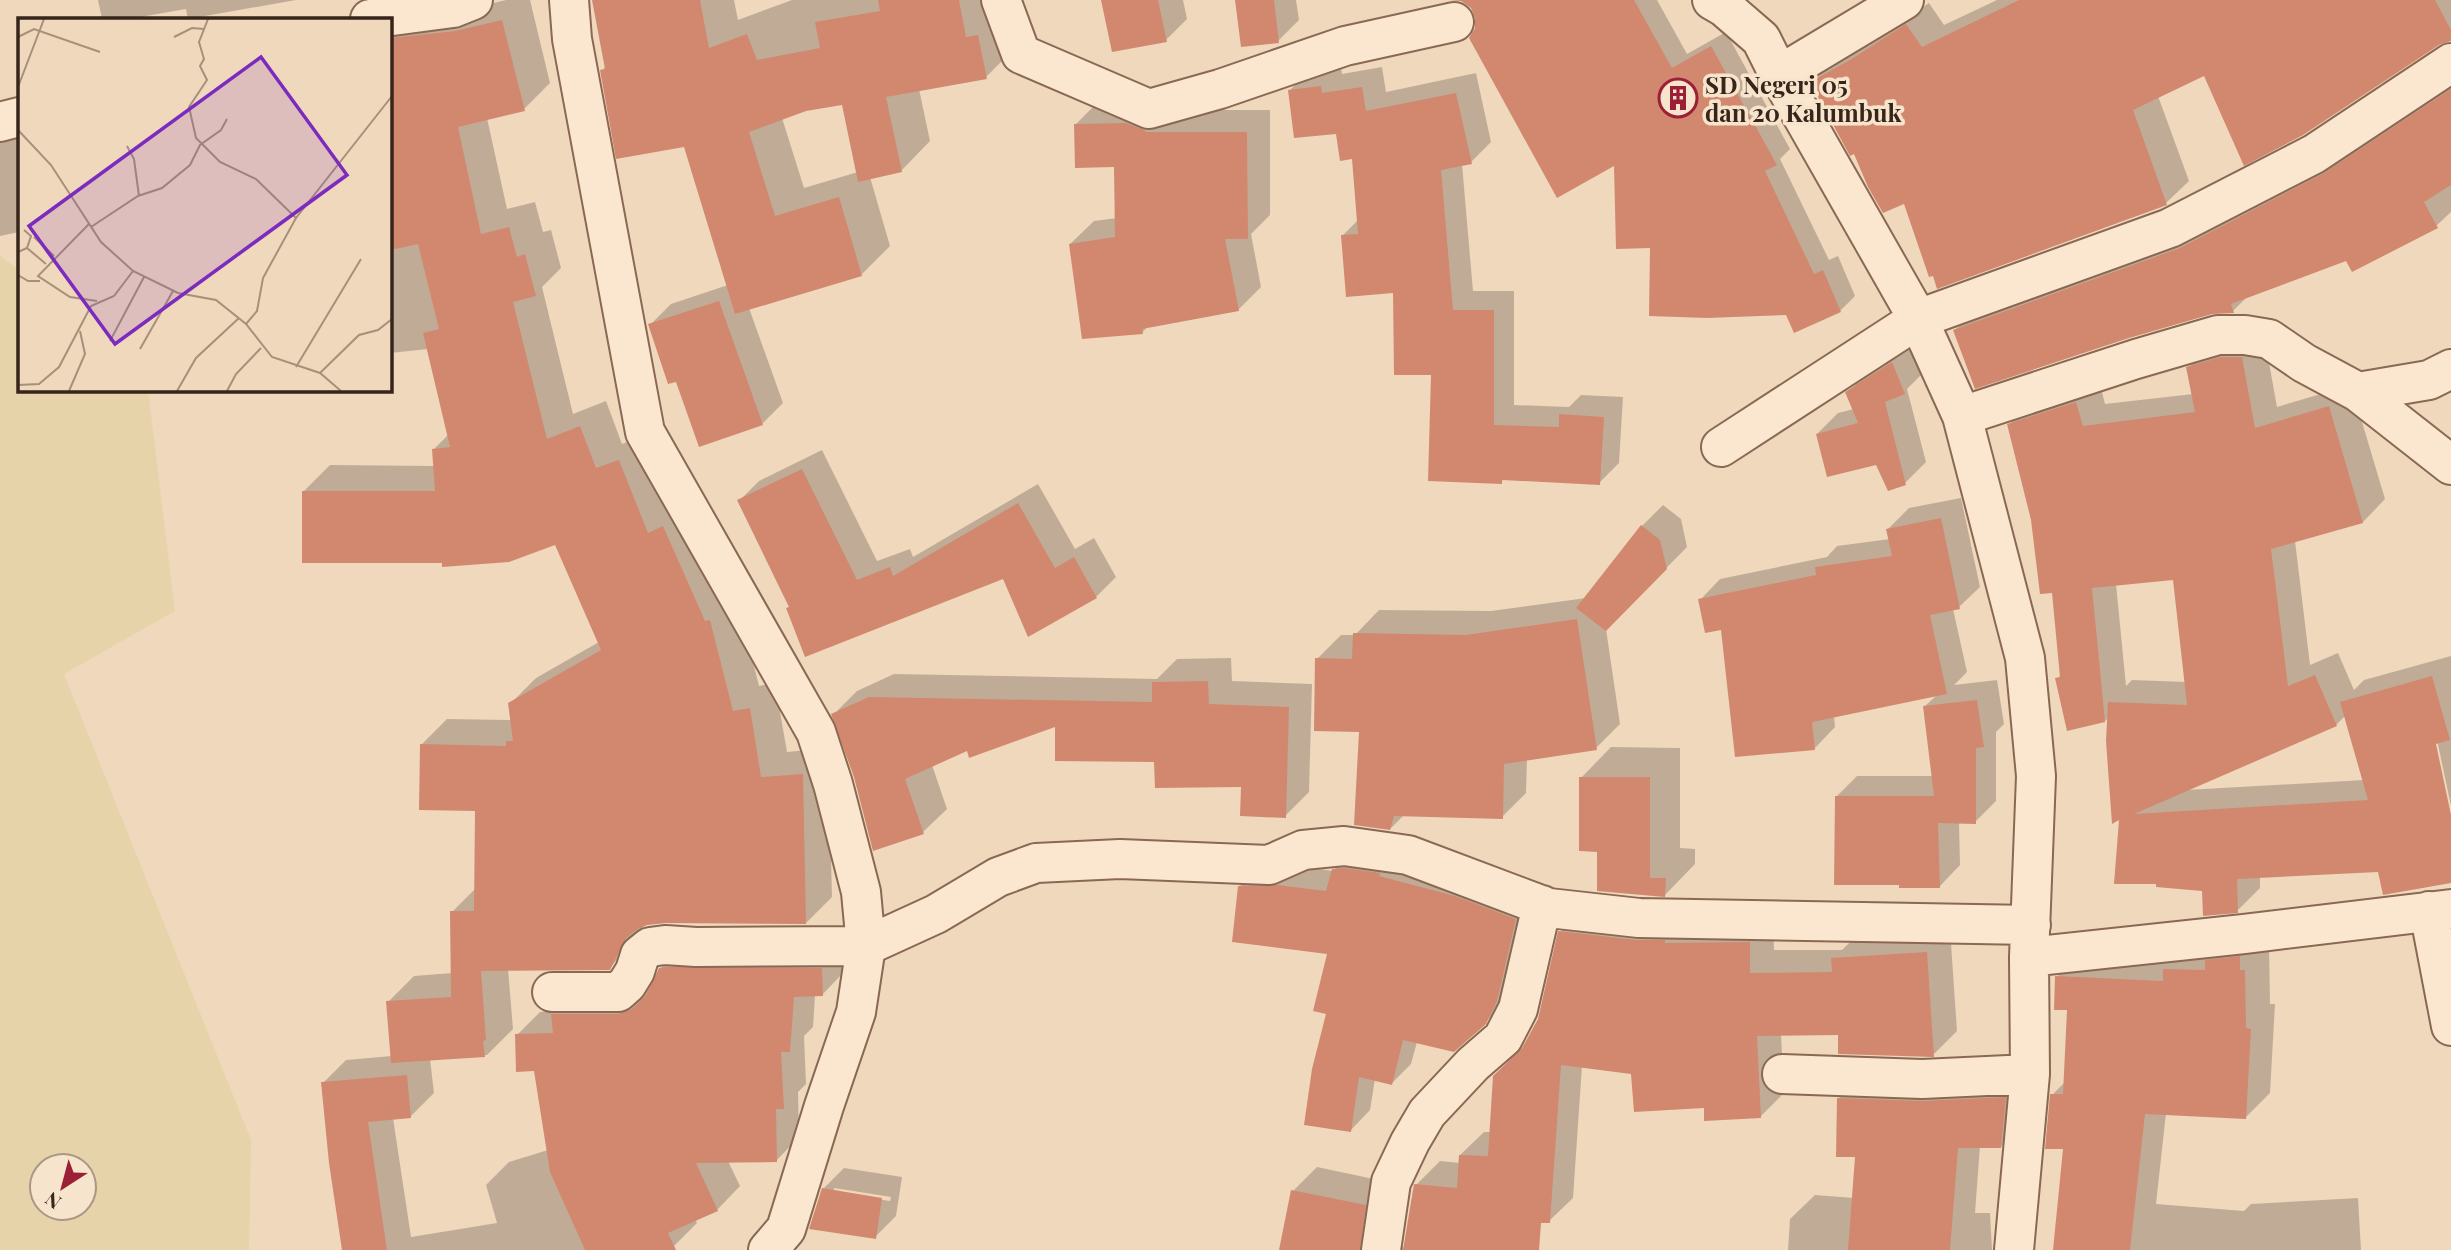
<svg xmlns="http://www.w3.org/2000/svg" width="2451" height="1250" font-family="'Playfair Display',serif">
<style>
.farmland{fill:#e7d3a9;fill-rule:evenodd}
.shadow{fill:#0003;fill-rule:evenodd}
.building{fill:#d1886f}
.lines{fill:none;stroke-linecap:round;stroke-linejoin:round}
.minor-casing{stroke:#896854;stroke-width:42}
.minor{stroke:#fbe7cf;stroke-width:38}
.labels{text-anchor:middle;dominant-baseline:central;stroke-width:7;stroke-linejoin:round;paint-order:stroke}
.poi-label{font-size:24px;font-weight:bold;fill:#37241a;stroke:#f7e4cc;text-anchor:start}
.inset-road{fill:none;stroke:#a6907b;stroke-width:2}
.view{fill:#7b2cbf;fill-opacity:0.15;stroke:#7b2cbf;stroke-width:3.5}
.inset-edge{fill:none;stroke:#37241a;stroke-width:3.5}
</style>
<rect width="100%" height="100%" fill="#f0d8bc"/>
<path class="farmland" d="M 0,256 L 19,270 L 19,390 L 148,390 L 175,611 L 64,674 L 251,1140 L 249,1250 L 0,1250 ZM 42,1166 L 84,1166 L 84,1208 L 42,1208 Z"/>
<path class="shadow" d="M 98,0 L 296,0 L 188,19 L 186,9 L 129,19 L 102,19 Z
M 506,0 L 530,0 L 550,83 L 524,109 L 487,118 L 507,209 L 535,202 L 543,232 L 551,230 L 561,268 L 542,287 L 573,414 L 606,401 L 622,444 L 645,435 L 736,595 L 759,686 L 775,683 L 787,752 L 828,748 L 832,897 L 806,923 L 666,921 L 644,925 L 635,942 L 609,968 L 508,969 L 513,1029 L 487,1055 L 430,1059 L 434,1093 L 411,1116 L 393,1118 L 411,1237 L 497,1223 L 486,1185 L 509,1162 L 548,1150 L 535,1069 L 517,1035 L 540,1012 L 556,1011 L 576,991 L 643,991 L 651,988 L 660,969 L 684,945 L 845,946 L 845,971 L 822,995 L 815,995 L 813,1027 L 804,1036 L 806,1084 L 798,1092 L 799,1137 L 776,1161 L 728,1161 L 740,1186 L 717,1210 L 695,1219 L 697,1223 L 674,1246 L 664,1250 L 344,1250 L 323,1083 L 346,1060 L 392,1056 L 388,1002 L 414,976 L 452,973 L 452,912 L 476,888 L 477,809 L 421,745 L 447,719 L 512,720 L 510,704 L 536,678 L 599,642 L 556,543 L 444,561 L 304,491 L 330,465 L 435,466 L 434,449 L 449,434 L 428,349 L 390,353 L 390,28 Z
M 593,0 L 734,0 L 738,20 L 792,0 L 993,0 L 1015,48 L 986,77 L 919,89 L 930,141 L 901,171 L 870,177 L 890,246 L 861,275 L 749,308 L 783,403 L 762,424 L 677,379 L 650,325 L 671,304 L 728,285 L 685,145 L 602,71 L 606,66 ZM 843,103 L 858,172 L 804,188 L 782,118 L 805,109 Z
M 1103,0 L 1183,0 L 1187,19 L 1166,40 Z
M 1237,0 L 1296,0 L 1299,20 L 1278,41 Z
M 1462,0 L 1657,0 L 1687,54 L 1726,32 L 1790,149 L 1780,159 L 1829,260 L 1838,256 L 1855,296 L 1840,311 L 1787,313 L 1651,246 L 1616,163 L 1477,28 L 1477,18 L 1472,7 Z
M 1997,0 L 2451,0 L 2451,40 L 2204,74 L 2158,96 L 2189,181 L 2166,203 L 1938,287 L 1905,202 L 1855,151 L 1812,82 L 1835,60 L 1874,39 L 1929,3 L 1944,25 Z
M 1341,67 L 1342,74 L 1382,67 L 1386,92 L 1476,73 L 1491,142 L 1471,162 L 1462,164 L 1473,291 L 1514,291 L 1514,405 L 1569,407 L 1581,395 L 1623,397 L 1619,463 L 1599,483 L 1505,478 L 1501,482 L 1432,374 L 1395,291 L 1343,235 L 1358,220 L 1354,157 L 1337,132 L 1290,90 L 1310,70 Z
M 2451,83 L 2451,212 L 2436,226 L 2249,295 L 2233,311 L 1955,330 L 1979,306 Z
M 1099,101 L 1168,110 L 1270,110 L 1270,215 L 1251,234 L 1261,287 L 1238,310 L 1148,326 L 1142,333 L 1070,244 L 1094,221 L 1117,218 L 1115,166 L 1076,124 Z
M 0,136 L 19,137 L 19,232 L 0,236 Z
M 2264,335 L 2277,407 L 2351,385 L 2385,499 L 2363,522 L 2295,541 L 2310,665 L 2338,653 L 2354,690 L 2364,680 L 2451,656 L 2451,806 L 2436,735 L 2433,736 L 2451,823 L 2451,881 L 2380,870 L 2260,876 L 2260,888 L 2237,911 L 2204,890 L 2121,818 L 2109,717 L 2105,721 L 2057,679 L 2062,674 L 2053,591 L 2009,425 L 2032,402 L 2099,380 L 2105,404 L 2193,394 L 2188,368 L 2211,345 ZM 2174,578 L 2186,682 L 2132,680 L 2126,686 L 2116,584 ZM 2345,716 L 2364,780 L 2186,790 L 2336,725 Z
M 1913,343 L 1925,371 L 1907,389 L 1926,462 L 1905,483 L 1877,463 L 1817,434 L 1838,413 L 1854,409 L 1847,393 L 1868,372 Z
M 822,450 L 877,561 L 910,549 L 913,557 L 1038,484 L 1075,549 L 1094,538 L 1116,577 L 1096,597 L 1004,577 L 790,606 L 739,501 L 759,481 Z
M 1961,498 L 1980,587 L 1959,607 L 1953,609 L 1967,672 L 1954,685 L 1997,680 L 2004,724 L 1996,732 L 1996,801 L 1975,822 L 1959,822 L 1960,865 L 1940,886 L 1836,797 L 1857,776 L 1933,776 L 1924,707 L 1937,695 L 1834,716 L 1835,727 L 1815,748 L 1700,600 L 1720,579 L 1827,557 L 1837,546 L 1890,539 L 1888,529 L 1909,508 Z
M 1663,505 L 1681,519 L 1687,547 L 1606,629 L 1620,724 L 1596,748 L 1527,759 L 1526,793 L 1502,817 L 1404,815 L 1390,829 L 1361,730 L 1317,659 L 1341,635 L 1355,635 L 1379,610 L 1491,611 L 1586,598 L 1642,526 Z
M 1231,658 L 1232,681 L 1312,684 L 1309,792 L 1285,816 L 1243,785 L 1156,760 L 1057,725 L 968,749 L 932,765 L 947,809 L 923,832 L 856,777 L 833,715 L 857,691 L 894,674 L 1157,679 L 1177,659 Z
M 1611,747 L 1680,748 L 1680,848 L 1695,849 L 1695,864 L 1665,895 L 1599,850 L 1581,778 Z
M 1353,850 L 1535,900 L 1505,1003 L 1484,1023 L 1417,1042 L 1411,1064 L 1392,1083 L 1375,1079 L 1370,1110 L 1351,1130 L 1328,1013 L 1329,953 L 1240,886 L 1259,867 L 1298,866 L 1333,871 Z
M 1584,908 L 1773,919 L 1774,950 L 1842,950 L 1857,935 L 1950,929 L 1957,1031 L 1933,1055 L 1840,1033 L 1781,1034 L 1784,1093 L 1760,1117 L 1705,1106 L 1633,1072 L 1582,1066 L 1573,1198 L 1549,1221 L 1506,1219 L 1502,1250 L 1281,1250 L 1293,1191 L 1317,1167 L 1388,1182 L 1392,1244 L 1405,1248 L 1416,1185 L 1440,1161 L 1460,1163 L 1460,1155 L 1484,1132 L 1491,1132 L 1525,1046 L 1539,1019 L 1560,932 Z
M 2269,946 L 2270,1004 L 2275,1004 L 2270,1093 L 2245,1118 L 2166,1113 L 2156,1204 L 2244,1211 L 2251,1204 L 2358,1198 L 2361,1250 L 2054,1250 L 2065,1147 L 2052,1095 L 2065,1082 L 2069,1008 L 2057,977 L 2082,952 Z
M 2030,1073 L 2025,1122 L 2001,1147 L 1980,1146 L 1975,1213 L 1990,1213 L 1992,1250 L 1788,1250 L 1790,1219 L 1815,1195 L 1854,1198 L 1857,1156 L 1838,1099 L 1863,1074 Z
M 844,1168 L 902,1177 L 896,1216 L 875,1237 L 823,1189 ZM 834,1188 L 891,1197 L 890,1201 L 834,1192 Z"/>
<path class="building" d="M 592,0 L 700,0 L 709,48 L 747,34 L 757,60 L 820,48 L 815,22 L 880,11 L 878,0 L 959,0 L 966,37 L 978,35 L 987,79 L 886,97 L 902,172 L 858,182 L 842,105 L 806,111 L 749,132 L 775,216 L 839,197 L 862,276 L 735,314 L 684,147 L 616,159 L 600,70 L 605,69 Z
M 1101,0 L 1158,0 L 1167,42 L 1112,52 Z
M 1235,0 L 1274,0 L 1279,43 L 1241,47 Z
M 1449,0 L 1634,0 L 1672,68 L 1711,46 L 1777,165 L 1765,171 L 1814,274 L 1823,270 L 1841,312 L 1794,333 L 1786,315 L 1707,318 L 1649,316 L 1650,248 L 1616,249 L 1614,166 L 1557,198 L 1469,38 L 1475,28 L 1475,18 L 1471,8 L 1461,1 Z
M 2019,0 L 2435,0 L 2451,30 L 2451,41 L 2439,45 L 2303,135 L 2244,166 L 2204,76 L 2133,110 L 2167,205 L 1937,289 L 1933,276 L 1929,277 L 1904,204 L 1883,213 L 1868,187 L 1854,154 L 1850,156 L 1810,82 L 1850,60 L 1906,24 L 1922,47 Z
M 502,20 L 525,111 L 458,127 L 481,234 L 509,227 L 517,257 L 525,254 L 536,296 L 513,302 L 547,439 L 580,426 L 596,468 L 619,460 L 648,533 L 663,526 L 705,621 L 710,620 L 733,711 L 750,708 L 761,777 L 803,774 L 806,924 L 666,923 L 647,925 L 636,930 L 626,938 L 610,970 L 481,971 L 486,1040 L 483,1041 L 485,1057 L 391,1063 L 386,1001 L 451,997 L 450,911 L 474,911 L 475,811 L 419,810 L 420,744 L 506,746 L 506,741 L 513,741 L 508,703 L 601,650 L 555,545 L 509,562 L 442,567 L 442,563 L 302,563 L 302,491 L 435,491 L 432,449 L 450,447 L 423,333 L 439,329 L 418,244 L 390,250 L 390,38 L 455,31 Z
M 1321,86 L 1322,93 L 1362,87 L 1366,111 L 1456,93 L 1472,164 L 1441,170 L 1453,310 L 1494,310 L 1494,425 L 1559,427 L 1559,414 L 1604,417 L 1600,485 L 1502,480 L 1502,484 L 1428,481 L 1431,375 L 1394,375 L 1393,293 L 1346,297 L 1341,235 L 1358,234 L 1352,159 L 1340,161 L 1336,134 L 1294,138 L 1288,90 Z
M 2451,89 L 2451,185 L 2424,202 L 2438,228 L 2352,272 L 2346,261 L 2231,304 L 2234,313 L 2212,314 L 2129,338 L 1975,389 L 1953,330 L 2180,248 L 2324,173 Z
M 1126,123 L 1145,130 L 1145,132 L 1247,132 L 1248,239 L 1225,239 L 1239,311 L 1142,329 L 1143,334 L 1082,339 L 1069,244 L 1115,237 L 1114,167 L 1075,168 L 1074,124 Z
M 719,301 L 763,425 L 699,447 L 676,382 L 668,384 L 648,324 Z
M 2221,357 L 2242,357 L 2255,428 L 2329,406 L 2363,523 L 2271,549 L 2288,686 L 2315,675 L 2337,726 L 2134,814 L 2368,800 L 2340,702 L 2432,676 L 2450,740 L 2436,744 L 2451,815 L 2451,883 L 2383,895 L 2378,872 L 2237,879 L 2238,913 L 2203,916 L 2202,891 L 2156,887 L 2156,884 L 2114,884 L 2119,820 L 2112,824 L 2106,741 L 2108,702 L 2187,705 L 2173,580 L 2092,588 L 2105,722 L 2067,731 L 2055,678 L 2060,677 L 2052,593 L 2040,594 L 2031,520 L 2007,424 L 2076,402 L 2083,426 L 2195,412 L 2186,367 Z
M 1892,362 L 1905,394 L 1885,402 L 1906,485 L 1888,491 L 1876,465 L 1827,477 L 1816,434 L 1858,423 L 1845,392 Z
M 802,469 L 857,580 L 890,567 L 893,576 L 1018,503 L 1055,568 L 1074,557 L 1097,598 L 1028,637 L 1003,579 L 805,657 L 786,608 L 789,607 L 737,500 Z
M 1941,518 L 1960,609 L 1930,615 L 1947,694 L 1812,722 L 1815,750 L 1735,757 L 1721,630 L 1705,633 L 1698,599 L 1816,575 L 1815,567 L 1892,556 L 1886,529 Z
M 1641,525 L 1660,540 L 1667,569 L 1606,631 L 1576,608 Z
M 1577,619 L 1597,750 L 1504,764 L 1503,819 L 1394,816 L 1390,830 L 1354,825 L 1359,732 L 1314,731 L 1315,658 L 1352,659 L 1353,633 L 1466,635 Z
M 1208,681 L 1209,704 L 1289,707 L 1286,818 L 1240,816 L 1241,787 L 1155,788 L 1154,762 L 1055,761 L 1055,727 L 969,758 L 967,751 L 905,779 L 924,834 L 873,851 L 854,777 L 831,714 L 869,697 L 1152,702 L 1152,682 Z
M 1977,700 L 1984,747 L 1976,748 L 1976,824 L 1938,823 L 1940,888 L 1899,888 L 1899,885 L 1834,885 L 1835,796 L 1934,796 L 1923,706 Z
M 1579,777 L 1650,777 L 1650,878 L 1666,878 L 1665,897 L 1597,891 L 1597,852 L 1579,851 Z
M 1344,868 L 1380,873 L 1379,876 L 1455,896 L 1516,919 L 1497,1001 L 1486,1024 L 1454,1052 L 1403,1040 L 1392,1085 L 1359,1077 L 1351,1132 L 1304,1125 L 1312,1069 L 1326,1014 L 1313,1011 L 1327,954 L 1232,942 L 1238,886 L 1277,885 L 1326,891 L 1332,869 Z
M 1558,931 L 1637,940 L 1665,940 L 1665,943 L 1750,942 L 1750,973 L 1832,972 L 1831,958 L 1927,952 L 1934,1057 L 1838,1054 L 1838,1035 L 1757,1036 L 1761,1118 L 1704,1121 L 1704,1108 L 1634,1112 L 1631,1074 L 1561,1065 L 1550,1223 L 1541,1223 L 1539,1250 L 1403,1250 L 1414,1184 L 1457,1188 L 1459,1155 L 1488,1156 L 1493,1076 L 1522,1048 L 1538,1019 Z
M 2240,956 L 2240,970 L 2245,970 L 2246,1028 L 2251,1029 L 2246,1119 L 2145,1114 L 2130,1250 L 2053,1250 L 2063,1149 L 2045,1149 L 2050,1094 L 2063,1094 L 2067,1010 L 2054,1010 L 2055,976 L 2163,981 L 2163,969 L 2205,970 L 2205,960 Z
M 666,967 L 822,968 L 823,996 L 794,997 L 790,1052 L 781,1052 L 784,1109 L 776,1109 L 777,1162 L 696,1163 L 718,1211 L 668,1233 L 676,1250 L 585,1250 L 550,1172 L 534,1071 L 516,1072 L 515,1034 L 553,1033 L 551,1014 L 618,1014 L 632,1009 L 646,995 L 659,968 Z
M 407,1075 L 411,1118 L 368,1122 L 387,1250 L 342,1250 L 329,1163 L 321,1082 Z
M 2006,1097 L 2001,1148 L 1958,1148 L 1950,1250 L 1848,1250 L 1855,1157 L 1836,1157 L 1837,1098 L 1923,1101 Z
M 822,1188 L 882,1198 L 876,1239 L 809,1229 Z
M 1291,1190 L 1366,1205 L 1360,1250 L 1279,1250 Z"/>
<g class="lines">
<defs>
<path id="minor" d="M 569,0 L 572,39 L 645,432 L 816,732 L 833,784 L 861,892 L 866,946 L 856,1012 L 824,1106 L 786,1229 L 768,1250
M 1001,0 L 1021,54 L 1149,109 L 1220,89 L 1345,46 L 1454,22
M 1712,0 L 1724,7 L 1761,39 L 1779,75 L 1918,319 L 1962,416 L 2025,658 L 2036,776 L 2029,957 L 2030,1074 L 2014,1250
M 370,19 L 453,8 L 473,0
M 1779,75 L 1904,0
M 0,122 L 19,117
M 2358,392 L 2451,465
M 1962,416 L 2136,359 L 2218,335 L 2245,335 L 2269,339 L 2304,363 L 2358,392 L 2429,380 L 2451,369
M 1721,447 L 1918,319 L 2170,228 L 2314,154 L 2451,63
M 2429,911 L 2451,1026
M 2029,957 L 2244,934 L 2451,909
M 552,992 L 618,992 L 627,984 L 635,971 L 640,955 L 650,947 L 665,945 L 696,947 L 866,946 L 936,914 L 998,877 L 1036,863 L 1120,859 L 1269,865 L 1303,850 L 1344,846 L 1408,855 L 1549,908 L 1639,918 L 2031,925
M 1782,1074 L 1922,1079 L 2030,1074
M 1381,1250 L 1391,1182 L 1410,1142 L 1427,1113 L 1473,1064 L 1503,1038 L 1518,1009 L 1542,905"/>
</defs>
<use href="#minor" class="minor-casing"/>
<use href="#minor" class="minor"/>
</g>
<defs>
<symbol id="building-ring" viewBox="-11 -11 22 22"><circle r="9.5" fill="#f7e4cc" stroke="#9c2035" stroke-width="1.5"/><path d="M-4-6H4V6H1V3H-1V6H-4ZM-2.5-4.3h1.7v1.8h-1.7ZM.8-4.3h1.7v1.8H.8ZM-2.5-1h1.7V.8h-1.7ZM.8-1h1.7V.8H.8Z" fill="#9c2035"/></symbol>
</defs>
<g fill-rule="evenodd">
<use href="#building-ring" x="1656" y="76" width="44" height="44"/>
</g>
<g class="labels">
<g class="poi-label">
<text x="1705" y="84">SD Negeri 05<tspan x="1705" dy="28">dan 20 Kalumbuk</tspan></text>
</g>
</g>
<g transform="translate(18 18)">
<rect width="374" height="374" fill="#f0d8bc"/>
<path class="inset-road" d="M 190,1 L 181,24 L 186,41 L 182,48 L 189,62 L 171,89 L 178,120 L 202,144 L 238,161 L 278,200M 0,19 L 16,11 L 82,34M 156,19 L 174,10 L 186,11M 0,69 L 26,1M 0,112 L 33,147 L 83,224 L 115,253 L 160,275 L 198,282 L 228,306 L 254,339 L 302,355 L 323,373M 109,128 L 116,141 L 121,178M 71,206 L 20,258 L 52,279 L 79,283M 73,209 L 120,178 L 144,170 L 172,147 L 182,127 L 203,112 L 209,101M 16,219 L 36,238M 9,230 L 28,246M 0,234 L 9,230 L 13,218 L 6,212M 0,257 L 10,263 L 22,263M 228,306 L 239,293 L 245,260 L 278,200 L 374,78M 92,323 L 126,259M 122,331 L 155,273M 278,349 L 343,241M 302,355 L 341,317 L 360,312 L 374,301M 0,367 L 21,366 L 41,349 L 73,288 L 96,278 L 115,253M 51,373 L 67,336 L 62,313M 159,373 L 178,340 L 221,300M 209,373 L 218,356 L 243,330"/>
<path class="view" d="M 243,39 L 329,157 L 97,326 L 11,208 Z"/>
<rect width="374" height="374" class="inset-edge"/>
</g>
<g transform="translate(63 1187) rotate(216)"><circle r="33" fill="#f7e4cc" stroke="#aa9785" stroke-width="2"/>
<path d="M0-5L12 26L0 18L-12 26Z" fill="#9c2035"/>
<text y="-10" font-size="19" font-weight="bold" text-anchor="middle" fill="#37241a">N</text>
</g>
</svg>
